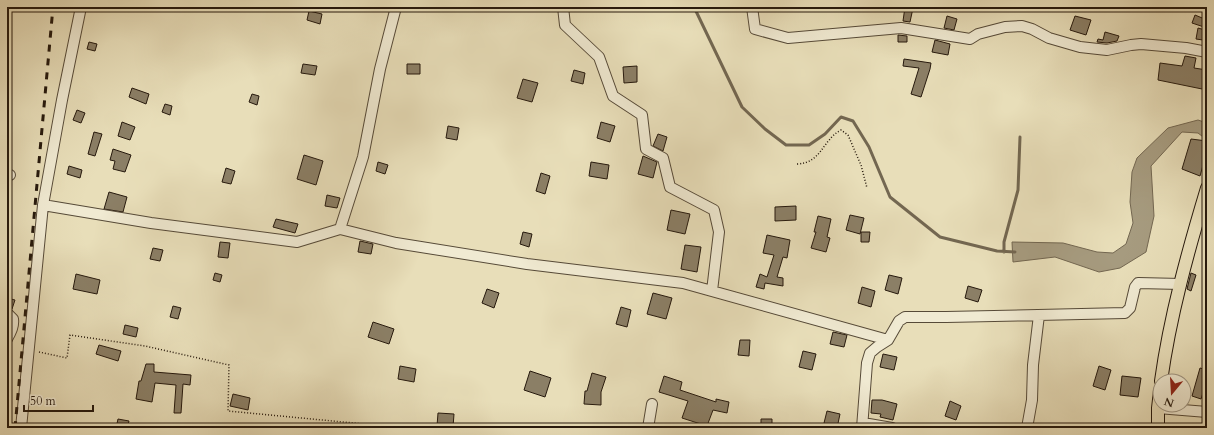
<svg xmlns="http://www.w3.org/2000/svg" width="1214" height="435" font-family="Cardo,serif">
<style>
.water{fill:#a69b7f;stroke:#736751}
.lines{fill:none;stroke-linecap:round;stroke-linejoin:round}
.stream{stroke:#736751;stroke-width:3}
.building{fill:#8b7f66;stroke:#26190d}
.minor-casing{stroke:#564a38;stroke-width:12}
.major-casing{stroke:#26190d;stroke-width:14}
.path{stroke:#26190d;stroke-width:1.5;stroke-dasharray:1 2;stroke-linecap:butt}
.minor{stroke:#f0ead2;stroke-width:10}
.major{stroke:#e8deb9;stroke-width:12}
.rail{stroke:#26190d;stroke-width:3;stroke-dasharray:7 7;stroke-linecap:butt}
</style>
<rect width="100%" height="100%" fill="#e8deb9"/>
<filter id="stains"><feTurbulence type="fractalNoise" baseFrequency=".005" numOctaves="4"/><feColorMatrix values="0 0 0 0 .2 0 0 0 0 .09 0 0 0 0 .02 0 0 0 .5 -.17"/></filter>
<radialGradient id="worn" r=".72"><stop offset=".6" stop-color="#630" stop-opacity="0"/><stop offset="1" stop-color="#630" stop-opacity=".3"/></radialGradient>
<path class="water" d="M 1198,120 L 1207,123 L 1207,140 L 1198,133 L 1182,132 L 1151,166 L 1154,216 L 1146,252 L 1120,268 L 1099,272 L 1055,257 L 1013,262 L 1012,242 L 1063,243 L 1097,252 L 1113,253 L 1126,244 L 1133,223 L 1130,202 L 1132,172 L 1137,158 L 1168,128 Z"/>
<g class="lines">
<path class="stream" d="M 694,7 L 742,107 L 765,129 L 786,145 L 809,145 L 825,134 L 841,117 L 853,121 L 869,147 L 890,197 L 940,237 L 997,251 L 1015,252
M 1004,252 L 1004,242 L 1018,190 L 1020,137"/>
</g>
<path class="building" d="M 905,7 L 913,8 L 910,22 L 903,21 Z
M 309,11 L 322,14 L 320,24 L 307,20 Z
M 1195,15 L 1207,20 L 1204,27 L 1192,23 Z
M 947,16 L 957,19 L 954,30 L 944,28 Z
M 1075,16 L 1091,20 L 1086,35 L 1070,30 Z
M 1198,28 L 1205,30 L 1203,40 L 1196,39 Z
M 1105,32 L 1119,36 L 1117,41 L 1107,43 L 1097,42 L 1098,39 L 1103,40 Z
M 898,35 L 907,36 L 907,42 L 898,42 Z
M 935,40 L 950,44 L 948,55 L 932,52 Z
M 89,42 L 97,44 L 95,51 L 87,49 Z
M 1185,56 L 1196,58 L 1194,68 L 1207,70 L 1207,90 L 1158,80 L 1160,63 L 1182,66 Z
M 904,59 L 931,63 L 930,69 L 921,97 L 911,94 L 919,68 L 903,66 Z
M 303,64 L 317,66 L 315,75 L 301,73 Z
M 407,64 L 420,64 L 420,74 L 407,74 Z
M 637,66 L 637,82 L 624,83 L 623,67 Z
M 574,70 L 585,73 L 583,84 L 571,81 Z
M 523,79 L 538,83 L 532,102 L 517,98 Z
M 132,88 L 149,94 L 146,104 L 129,97 Z
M 252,94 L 259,96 L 257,105 L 249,102 Z
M 165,104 L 172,106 L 170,115 L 162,112 Z
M 77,110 L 85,113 L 81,123 L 73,120 Z
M 122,122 L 135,127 L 130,140 L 118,136 Z
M 601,122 L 615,126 L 610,142 L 597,138 Z
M 448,126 L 459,128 L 457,140 L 446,138 Z
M 94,132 L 102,134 L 95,156 L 88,154 Z
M 658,134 L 667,137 L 663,151 L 653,146 Z
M 1191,139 L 1207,141 L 1207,151 L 1200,176 L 1182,169 Z
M 113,149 L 131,155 L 125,172 L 113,169 L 115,161 L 110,160 Z
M 304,155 L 323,161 L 316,185 L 297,179 Z
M 643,156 L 657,162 L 653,178 L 638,174 Z
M 378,162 L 388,165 L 385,174 L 376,171 Z
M 591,162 L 609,165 L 607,179 L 589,176 Z
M 69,166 L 82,170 L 80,178 L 67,174 Z
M 226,168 L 235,171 L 231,184 L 222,182 Z
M 541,173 L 550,176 L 545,194 L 536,191 Z
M 109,192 L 127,197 L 123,212 L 104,209 Z
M 327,195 L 340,198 L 337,208 L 325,206 Z
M 796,206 L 796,220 L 775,221 L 775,207 Z
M 671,210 L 690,214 L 685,234 L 667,230 Z
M 850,215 L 864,218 L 860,234 L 846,230 Z
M 818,216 L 831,219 L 827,237 L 830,238 L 826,252 L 811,248 L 816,232 L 814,232 Z
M 276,219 L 298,224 L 295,233 L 273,227 Z
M 523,232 L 532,234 L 529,247 L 520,244 Z
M 861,232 L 870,232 L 869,242 L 861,242 Z
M 767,235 L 790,240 L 787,258 L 783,257 L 777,277 L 783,278 L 783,286 L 765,283 L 764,289 L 756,287 L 760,274 L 767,277 L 774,255 L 763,253 Z
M 360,241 L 373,244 L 371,254 L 358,252 Z
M 220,242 L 230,243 L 228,258 L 218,257 Z
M 685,245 L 701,247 L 697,272 L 681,269 Z
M 153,248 L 163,250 L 160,261 L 150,259 Z
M 215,273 L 222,275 L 220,282 L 213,280 Z
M 1191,273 L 1196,275 L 1191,291 L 1187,289 Z
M 76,274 L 100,280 L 97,294 L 73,289 Z
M 889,275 L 902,278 L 898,294 L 885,290 Z
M 968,286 L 982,290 L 978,302 L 965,298 Z
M 862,287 L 875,291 L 871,307 L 858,303 Z
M 487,289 L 499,293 L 494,308 L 482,303 Z
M 653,293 L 672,298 L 666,319 L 647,314 Z
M 7,298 L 15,300 L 12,309 L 7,307 Z
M 173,306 L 181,308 L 178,319 L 170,317 Z
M 621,307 L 631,310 L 627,327 L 616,324 Z
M 373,322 L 394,329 L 389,344 L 368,337 Z
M 125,325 L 138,328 L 136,337 L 123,334 Z
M 833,332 L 847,335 L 844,347 L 830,344 Z
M 740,340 L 750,340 L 749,356 L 738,355 Z
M 99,345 L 121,351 L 118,361 L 96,354 Z
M 803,351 L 816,354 L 812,370 L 799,367 Z
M 883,354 L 897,357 L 894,370 L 880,367 Z
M 146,364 L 154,364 L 154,372 L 191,375 L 190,385 L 183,384 L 181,413 L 174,413 L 176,385 L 155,383 L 152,402 L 136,399 L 139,381 L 141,381 Z
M 400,366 L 416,369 L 414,382 L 398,379 Z
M 1099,366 L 1111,370 L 1105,390 L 1093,386 Z
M 1200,368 L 1207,370 L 1207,380 L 1201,399 L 1192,396 Z
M 530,371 L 551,378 L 545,397 L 524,390 Z
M 592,373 L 606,377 L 601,392 L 601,405 L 584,404 L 585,391 L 587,391 Z
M 664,376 L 682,382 L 680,390 L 716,402 L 716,399 L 729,402 L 727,413 L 713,410 L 707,426 L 682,418 L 688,401 L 659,392 Z
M 1122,376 L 1141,378 L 1138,397 L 1120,395 Z
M 233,394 L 250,398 L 248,410 L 230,406 Z
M 872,400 L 882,400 L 897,404 L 893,420 L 880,417 L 881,414 L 871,413 Z
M 950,401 L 961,406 L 956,420 L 945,416 Z
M 827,411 L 840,414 L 837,428 L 823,427 Z
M 438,413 L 454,414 L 453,427 L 437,426 Z
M 118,419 L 129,421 L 127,428 L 116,428 Z
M 761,419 L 772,419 L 772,428 L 761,428 Z"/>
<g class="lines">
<defs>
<path id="minor" d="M 563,7 L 565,25 L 599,57 L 613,96 L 642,115 L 646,149 L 663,158 L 670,187 L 714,210 L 719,232 L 712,291
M 752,7 L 755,29 L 788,38 L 901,28 L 970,39 L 978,34 L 1005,27 L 1022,26 L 1032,29 L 1049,38 L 1080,47 L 1107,50 L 1131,45 L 1141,44 L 1186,48 L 1207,52
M 7,175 L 10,175
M 43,205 L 151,223 L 297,242 L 340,229 L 396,243 L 527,264 L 683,283 L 888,340
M 340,229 L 363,157 L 380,69 L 396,7
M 7,313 L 13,319 C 14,326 11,332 7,339
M 1158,408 L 1207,412
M 863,423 L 892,428
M 21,428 L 43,205 L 62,100 L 81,7
M 648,428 L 652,404
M 862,428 L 867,363 L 870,353 L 877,347 L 888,340 L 899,321 L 905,317 L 946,317 L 1125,313 L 1130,308 L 1135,287 L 1138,283 L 1181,284
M 1027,428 L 1032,400 L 1033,365 L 1039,315"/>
<path id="major" d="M 1161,381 C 1170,316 1188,251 1207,188
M 1158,428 L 1158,408 L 1160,391"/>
</defs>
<use href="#minor" class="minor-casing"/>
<use href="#major" class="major-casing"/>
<path class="path" d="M 797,164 C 822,163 822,140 841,130 L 848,135 L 861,165 L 867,188
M 39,352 L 67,358 L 70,335 L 145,346 L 229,365 L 228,411 L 406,428"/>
<use href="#minor" class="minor"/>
<use href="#major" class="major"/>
<path class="rail" d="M 15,428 L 53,7"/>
</g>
<rect width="1214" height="435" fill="none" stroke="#e8deb9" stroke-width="24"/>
<rect x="8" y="8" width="1198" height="419" fill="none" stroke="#26190d" stroke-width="2"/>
<rect x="12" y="12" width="1190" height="411" fill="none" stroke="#26190d"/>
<g transform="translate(1172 393) rotate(198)"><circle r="19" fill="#f0ead2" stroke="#9f9683"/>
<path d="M0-3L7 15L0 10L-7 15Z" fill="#8f2418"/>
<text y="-6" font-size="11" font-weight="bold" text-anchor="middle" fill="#26190d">N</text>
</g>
<path d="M24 405v6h69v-6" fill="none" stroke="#26190d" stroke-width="2"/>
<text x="30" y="405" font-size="12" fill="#26190d" stroke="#f0ead2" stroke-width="3" paint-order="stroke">50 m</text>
<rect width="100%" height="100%" filter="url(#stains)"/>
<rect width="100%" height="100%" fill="url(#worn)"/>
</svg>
